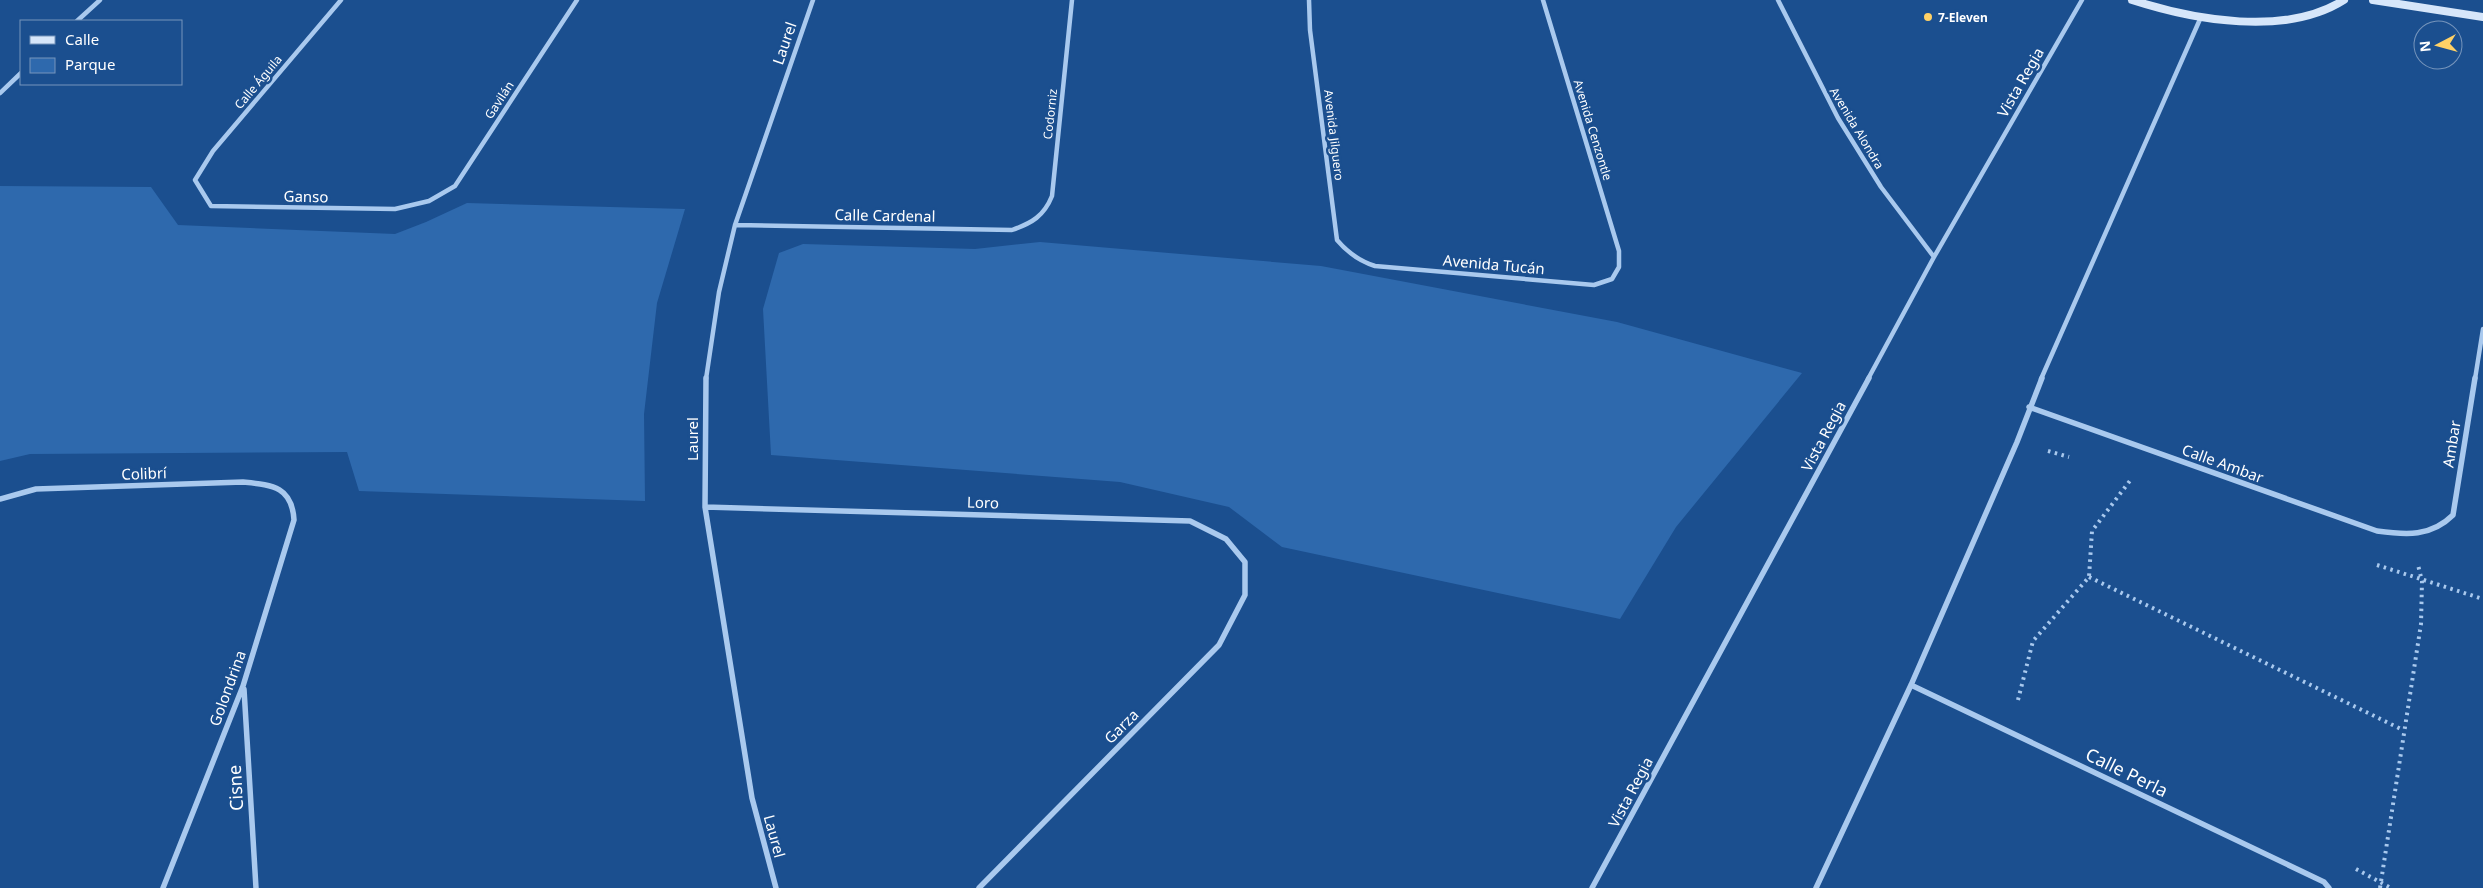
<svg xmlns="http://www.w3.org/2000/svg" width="2483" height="888" font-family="'Noto Sans',sans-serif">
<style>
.green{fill:#2e69ad}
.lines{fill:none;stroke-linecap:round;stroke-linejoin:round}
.path{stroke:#a9c9ee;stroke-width:4;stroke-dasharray:2.5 4.5;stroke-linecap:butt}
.street-far1{stroke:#a9c9ee;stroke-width:4.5}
.street{stroke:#a9c9ee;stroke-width:5.5}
.secondary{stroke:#d6e6fa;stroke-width:8}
.poi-dot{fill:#ffd166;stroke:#1b4f8f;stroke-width:2}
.labels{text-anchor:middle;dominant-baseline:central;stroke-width:5;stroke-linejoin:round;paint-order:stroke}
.far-poi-label{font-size:12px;font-weight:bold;fill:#fff;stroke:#1b4f8f;text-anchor:start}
.far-street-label{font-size:12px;fill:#fff;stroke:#1b4f8f}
.street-label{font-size:15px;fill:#fff;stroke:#1b4f8f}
.near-street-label{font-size:18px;fill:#fff;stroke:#1b4f8f}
</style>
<rect width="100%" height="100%" fill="#1b4f8f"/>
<path class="green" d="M 0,186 L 151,187 L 178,225 L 395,234 L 426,222 L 467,203 L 685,209 L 657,303 L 644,414 L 645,501 L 359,491 L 347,452 L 30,454 L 0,461 Z
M 1040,242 L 1321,266 L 1617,322 L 1802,373 L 1676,527 L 1620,619 L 1282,547 L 1229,507 L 1120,482 L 771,455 L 763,309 L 779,253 L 803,244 L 975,249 Z"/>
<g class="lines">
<path class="path" d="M 2048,451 L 2069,457
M 2377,565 L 2483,599
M 2089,577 L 2403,730
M 2018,700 L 2033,641 L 2089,577 L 2092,531 L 2132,478
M 2356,869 L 2391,888
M 2380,888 L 2421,624 L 2422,581 L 2418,565"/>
<path class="street-far1" d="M 341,0 L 213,151 L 195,180 L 211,206 L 395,209 L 429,201 L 455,186 L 577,0
M 1309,0 L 1310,30 L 1337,240 C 1348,253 1359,261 1375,266 L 1594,285 L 1612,279 L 1619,267 L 1619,251 L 1543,0
M 1778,0 L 1838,118 L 1881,187 L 1934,257
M 77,21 L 100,0
M 0,93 L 21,73
M 735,225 L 1012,230 C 1032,223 1044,216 1052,196 L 1072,0
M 706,379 L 719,292 L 735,225 L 813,0
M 1868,379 L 1934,257 L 2082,0
M 2041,379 L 2201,17
M 2475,379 L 2483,329"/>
<path class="street" d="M 706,378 L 705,507 L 752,798 L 776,888
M 2029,407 L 2377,531 C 2406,535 2431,537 2453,515 L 2475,378
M 0,499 L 36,489 L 243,482 C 272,485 292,486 294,520 L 243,686 L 163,888
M 705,507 L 1190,521 L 1226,539 L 1245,562 L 1245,595 L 1219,645 L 979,888
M 1911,685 L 2324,882 L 2329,888
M 244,689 L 256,888
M 1592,888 L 1869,378
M 1816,888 L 1911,685 L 2017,442 L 2042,378"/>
<path class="secondary" d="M 2132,0 C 2194,20 2286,37 2344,0
M 2373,0 L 2483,17"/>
</g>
<circle class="poi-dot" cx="1928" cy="17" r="5"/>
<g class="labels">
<g class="far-poi-label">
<text x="1938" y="17">7-Eleven</text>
</g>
<g class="far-street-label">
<text transform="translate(258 82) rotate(-50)">Calle Águila</text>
<text transform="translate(499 100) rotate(-57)">Gavilán</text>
<text transform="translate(1050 114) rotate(-84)">Codorniz</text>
<text transform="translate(1857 128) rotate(59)">Avenida Alondra</text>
<text transform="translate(1593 130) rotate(73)">Avenida Cenzontle</text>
<text transform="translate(1334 135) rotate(83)">Avenida Jilguero</text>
</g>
<g class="street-label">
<text transform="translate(784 43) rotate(-71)">Laurel</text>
<text transform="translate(2020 82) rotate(-60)">Vista Regia</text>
<text transform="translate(306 196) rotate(1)">Ganso</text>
<text transform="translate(885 215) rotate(1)">Calle Cardenal</text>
<text transform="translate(1494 264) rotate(5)">Avenida Tucán</text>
<text transform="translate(1823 436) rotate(-62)">Vista Regia</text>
<text transform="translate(692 439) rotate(-90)">Laurel</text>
<text transform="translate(2451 444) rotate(-81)">Ambar</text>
<text transform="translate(2223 463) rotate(20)">Calle Ambar</text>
<text transform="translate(144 473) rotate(-2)">Colibrí</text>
<text transform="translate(983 502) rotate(2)">Loro</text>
<text transform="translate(227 688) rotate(-70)">Golondrina</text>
<text transform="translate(1121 726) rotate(-45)">Garza</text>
<text transform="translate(1630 792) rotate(-62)">Vista Regia</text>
<text transform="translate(775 836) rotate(75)">Laurel</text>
</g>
<g class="near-street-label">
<text transform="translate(2127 772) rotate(26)">Calle Perla</text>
<text transform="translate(235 788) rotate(-93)">Cisne</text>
</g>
</g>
<rect x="20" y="20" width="162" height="65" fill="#1b4f8f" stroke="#7695bc"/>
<rect x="30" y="36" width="25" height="8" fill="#d6e6fa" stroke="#7695bc"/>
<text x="65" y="45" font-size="15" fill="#ffffff">Calle</text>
<rect x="30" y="58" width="25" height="15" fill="#2e69ad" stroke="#7695bc"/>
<text x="65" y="70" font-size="15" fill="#ffffff">Parque</text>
<g transform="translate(2438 45) rotate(264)"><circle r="24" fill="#1b4f8f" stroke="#7695bc"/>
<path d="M0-4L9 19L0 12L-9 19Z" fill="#ffd166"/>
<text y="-8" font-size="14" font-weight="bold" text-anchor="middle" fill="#ffffff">N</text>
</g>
</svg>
